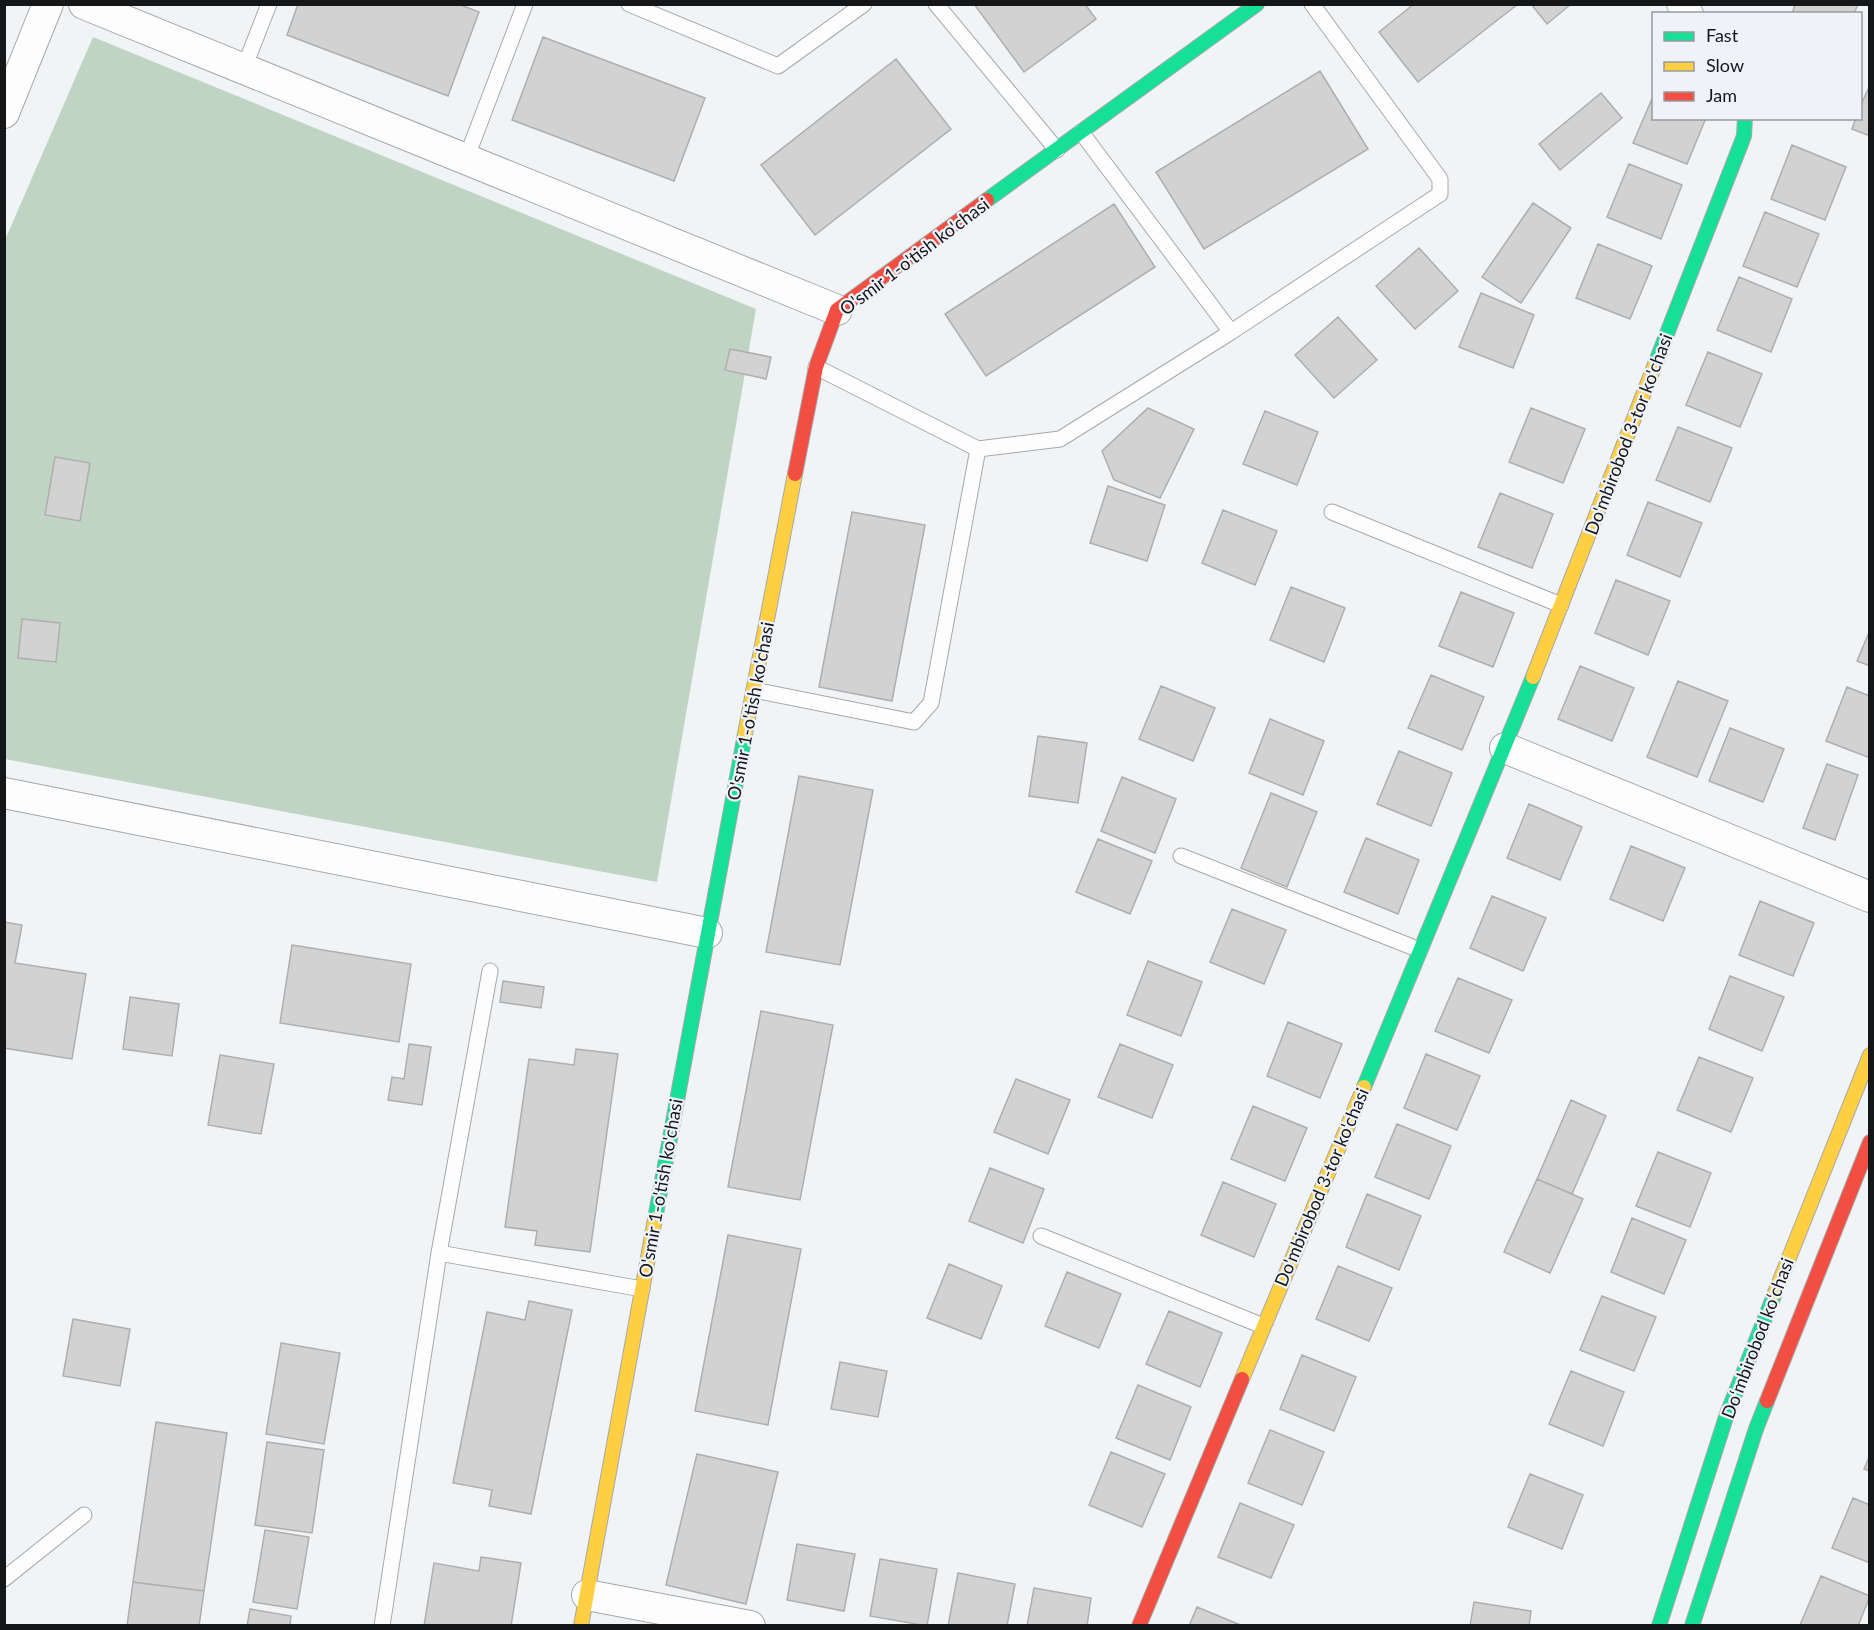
<svg xmlns="http://www.w3.org/2000/svg" width="1874" height="1630" font-family="Lato,sans-serif">
<style>
.forest{fill:#c0d4c3}
.building{fill:#d2d2d3;stroke:#aeaeaf;stroke-width:1.5}
.lines{fill:none;stroke-linecap:round;stroke-linejoin:round}
.lane-casing{stroke:#a6a8aa;stroke-width:17}
.street-casing{stroke:#a6a8aa;stroke-width:32}
.fast-casing{stroke:#a6a8aa;stroke-width:16}
.slow-casing{stroke:#a6a8aa;stroke-width:16}
.jam-casing{stroke:#a6a8aa;stroke-width:16}
.lane{stroke:#fdfdfe;stroke-width:15}
.street{stroke:#fdfdfe;stroke-width:30}
.fast{stroke:#16e098;stroke-width:14}
.slow{stroke:#ffcf43;stroke-width:14}
.jam{stroke:#f24e42;stroke-width:14}
.labels{text-anchor:middle;dominant-baseline:central;stroke-width:4.5;stroke-linejoin:round;paint-order:stroke}
.street-label{font-size:18px;fill:#151618;stroke:#eff3f9}
</style>
<rect width="100%" height="100%" fill="#f1f4f7"/>
<path class="forest" d="M 93,37 L 756,309 L 657,882 L 5,759 L 5,240 Z"/>
<path class="building" d="M 298,4 L 458,4 L 479,12 L 448,96 L 287,35 Z
M 974,4 L 1085,4 L 1096,19 L 1024,72 Z
M 1414,4 L 1518,4 L 1418,82 L 1379,32 Z
M 1531,4 L 1571,4 L 1547,24 Z
M 1795,4 L 1858,4 L 1854,14 L 1792,14 Z
M 543,37 L 705,98 L 674,181 L 512,120 Z
M 896,59 L 951,129 L 815,235 L 761,165 Z
M 1320,71 L 1368,149 L 1204,249 L 1156,172 Z
M 1870,85 L 1870,136 L 1852,129 L 1856,118 L 1860,118 L 1860,107 Z
M 1601,93 L 1622,118 L 1560,170 L 1539,144 Z
M 1654,94 L 1654,118 L 1706,118 L 1687,164 L 1633,143 Z
M 1792,145 L 1846,167 L 1825,220 L 1771,199 Z
M 1629,164 L 1682,185 L 1661,239 L 1607,217 Z
M 1533,203 L 1571,228 L 1521,303 L 1482,277 Z
M 1114,204 L 1155,267 L 986,376 L 945,314 Z
M 1765,212 L 1819,234 L 1797,287 L 1743,266 Z
M 1598,244 L 1652,266 L 1630,319 L 1576,298 Z
M 1419,248 L 1458,291 L 1415,329 L 1376,286 Z
M 1739,277 L 1792,299 L 1771,352 L 1717,330 Z
M 1481,293 L 1534,315 L 1513,368 L 1459,347 Z
M 1338,317 L 1377,360 L 1334,398 L 1295,355 Z
M 730,349 L 771,357 L 766,379 L 725,370 Z
M 1708,352 L 1762,374 L 1740,427 L 1686,405 Z
M 1148,408 L 1194,429 L 1160,498 L 1114,480 L 1102,451 Z
M 1531,408 L 1585,429 L 1563,483 L 1509,462 Z
M 1265,411 L 1318,432 L 1297,485 L 1243,464 Z
M 1678,427 L 1732,448 L 1710,502 L 1656,480 Z
M 55,457 L 90,463 L 80,521 L 45,515 Z
M 1108,486 L 1165,505 L 1147,561 L 1090,543 Z
M 1500,493 L 1553,514 L 1532,568 L 1478,547 Z
M 1648,502 L 1702,523 L 1680,577 L 1627,555 Z
M 1223,510 L 1277,531 L 1255,585 L 1202,563 Z
M 852,512 L 925,525 L 892,701 L 819,687 Z
M 1616,580 L 1670,601 L 1648,655 L 1595,633 Z
M 1291,587 L 1345,608 L 1324,662 L 1270,640 Z
M 1461,592 L 1514,613 L 1493,667 L 1439,646 Z
M 22,619 L 60,623 L 56,662 L 18,658 Z
M 1870,630 L 1870,666 L 1857,661 Z
M 1580,666 L 1634,688 L 1612,741 L 1558,719 Z
M 1431,675 L 1484,697 L 1462,750 L 1408,728 Z
M 1678,681 L 1728,701 L 1697,777 L 1647,757 Z
M 1161,686 L 1215,708 L 1193,761 L 1139,739 Z
M 1847,687 L 1870,696 L 1870,758 L 1826,741 Z
M 1270,719 L 1324,741 L 1303,795 L 1249,773 Z
M 1730,728 L 1784,749 L 1763,802 L 1709,781 Z
M 1038,736 L 1087,743 L 1078,803 L 1029,796 Z
M 1399,751 L 1452,773 L 1431,826 L 1377,804 Z
M 1827,764 L 1858,775 L 1835,840 L 1803,828 Z
M 799,776 L 873,790 L 840,965 L 766,952 Z
M 1122,777 L 1176,799 L 1155,853 L 1101,831 Z
M 1271,793 L 1317,812 L 1287,887 L 1241,868 Z
M 1529,804 L 1582,827 L 1560,880 L 1507,858 Z
M 1366,838 L 1419,860 L 1398,914 L 1344,892 Z
M 1098,839 L 1152,861 L 1130,914 L 1076,892 Z
M 1631,846 L 1685,868 L 1663,921 L 1610,899 Z
M 1492,896 L 1546,918 L 1523,971 L 1470,948 Z
M 1760,901 L 1814,923 L 1793,976 L 1739,955 Z
M 1232,909 L 1286,930 L 1264,984 L 1210,962 Z
M 4,922 L 22,925 L 15,963 L 86,974 L 72,1059 L 4,1048 Z
M 292,945 L 411,964 L 399,1042 L 280,1023 Z
M 1148,961 L 1202,982 L 1181,1036 L 1127,1015 Z
M 1730,976 L 1784,997 L 1762,1051 L 1709,1029 Z
M 1458,978 L 1512,1000 L 1489,1053 L 1435,1031 Z
M 503,981 L 544,987 L 541,1008 L 500,1002 Z
M 130,997 L 179,1004 L 172,1056 L 123,1049 Z
M 761,1011 L 833,1025 L 800,1200 L 728,1187 Z
M 1288,1022 L 1342,1044 L 1320,1098 L 1267,1076 Z
M 409,1044 L 431,1047 L 422,1105 L 388,1100 L 392,1077 L 404,1079 Z
M 1120,1044 L 1173,1065 L 1152,1118 L 1098,1097 Z
M 576,1049 L 618,1054 L 590,1252 L 535,1245 L 537,1231 L 505,1227 L 529,1059 L 574,1065 Z
M 1426,1054 L 1480,1076 L 1457,1130 L 1404,1108 Z
M 220,1055 L 274,1064 L 261,1134 L 208,1125 Z
M 1699,1057 L 1753,1078 L 1731,1132 L 1677,1110 Z
M 1016,1079 L 1070,1100 L 1048,1154 L 994,1132 Z
M 1571,1100 L 1606,1116 L 1572,1194 L 1537,1179 Z
M 1253,1106 L 1307,1128 L 1285,1181 L 1231,1159 Z
M 1397,1124 L 1451,1146 L 1429,1199 L 1375,1177 Z
M 1658,1152 L 1711,1173 L 1690,1227 L 1636,1206 Z
M 990,1168 L 1044,1189 L 1023,1243 L 969,1221 Z
M 1537,1179 L 1583,1199 L 1550,1273 L 1504,1252 Z
M 1223,1182 L 1276,1204 L 1254,1257 L 1201,1235 Z
M 1367,1194 L 1421,1216 L 1399,1270 L 1346,1247 Z
M 1632,1218 L 1686,1240 L 1664,1294 L 1611,1272 Z
M 728,1235 L 801,1249 L 768,1425 L 695,1411 Z
M 949,1264 L 1002,1286 L 981,1339 L 927,1318 Z
M 1338,1266 L 1392,1288 L 1369,1341 L 1316,1319 Z
M 1067,1272 L 1121,1294 L 1099,1348 L 1045,1326 Z
M 1602,1296 L 1656,1317 L 1634,1371 L 1580,1350 Z
M 529,1301 L 572,1310 L 531,1514 L 489,1506 L 492,1490 L 453,1483 L 487,1312 L 525,1320 Z
M 1169,1311 L 1222,1333 L 1200,1387 L 1146,1364 Z
M 73,1319 L 130,1329 L 120,1386 L 63,1376 Z
M 281,1343 L 340,1353 L 324,1444 L 266,1434 Z
M 1302,1355 L 1356,1377 L 1334,1431 L 1280,1409 Z
M 840,1362 L 887,1371 L 878,1417 L 831,1409 Z
M 1571,1371 L 1624,1392 L 1603,1446 L 1549,1424 Z
M 1138,1385 L 1191,1407 L 1170,1460 L 1116,1438 Z
M 156,1422 L 227,1433 L 204,1591 L 133,1582 Z
M 1270,1430 L 1324,1452 L 1302,1505 L 1248,1483 Z
M 267,1442 L 324,1450 L 312,1533 L 255,1525 Z
M 1111,1452 L 1165,1474 L 1142,1527 L 1089,1505 Z
M 697,1454 L 778,1472 L 746,1604 L 666,1585 Z
M 1870,1455 L 1870,1471 L 1864,1469 Z
M 1530,1474 L 1583,1495 L 1562,1549 L 1508,1527 Z
M 1853,1498 L 1870,1505 L 1870,1563 L 1832,1548 Z
M 1240,1503 L 1294,1525 L 1271,1578 L 1218,1557 Z
M 265,1530 L 309,1537 L 297,1609 L 253,1602 Z
M 797,1544 L 855,1554 L 844,1611 L 787,1600 Z
M 481,1557 L 521,1563 L 511,1626 L 424,1626 L 434,1563 L 479,1571 Z
M 880,1559 L 937,1569 L 927,1626 L 870,1616 Z
M 958,1573 L 1015,1584 L 1007,1626 L 948,1626 Z
M 1821,1576 L 1870,1596 L 1858,1626 L 1800,1625 Z
M 133,1582 L 204,1591 L 199,1626 L 127,1626 Z
M 1034,1588 L 1091,1598 L 1087,1626 L 1027,1626 Z
M 1474,1602 L 1531,1611 L 1529,1626 L 1470,1626 Z
M 1197,1607 L 1243,1626 L 1189,1626 Z
M 250,1609 L 291,1616 L 290,1626 L 247,1626 Z"/>
<g class="lines">
<defs>
<path id="lane" d="M 629,4 L 778,66 L 864,4
M 936,4 L 1057,150
M 244,68 L 269,4
M 1081,132 L 1231,332 L 1440,194 L 1440,179 L 1312,4
M 466,159 L 525,4
M 816,367 L 978,449 L 1060,439 L 1231,332
M 1332,512 L 1561,605
M 754,690 L 914,722 L 931,703 L 978,449
M 1181,856 L 1420,950
M 490,971 L 439,1253 L 642,1289
M 1041,1236 L 1263,1326
M 4,1579 L 84,1515
M 382,1626 L 439,1253"/>
<path id="street" d="M 84,4 L 837,310
M 1682,4 L 1688,14
M 4,113 L 48,4
M 1505,748 L 1870,897
M 4,793 L 707,933
M 587,1595 L 750,1626"/>
<path id="fast" d="M 987,200 L 1257,4
M 1654,367 L 1744,136 L 1745,118
M 1364,1087 L 1533,677
M 655,1219 L 745,734
M 1659,1626 L 1727,1414 L 1775,1293
M 1692,1626 L 1756,1429 L 1767,1401"/>
<path id="slow" d="M 1533,677 L 1654,367
M 745,734 L 795,474
M 1775,1293 L 1870,1055
M 1242,1379 L 1364,1087
M 581,1626 L 655,1219"/>
<path id="jam" d="M 795,474 L 816,367 L 837,310 L 987,200
M 1767,1401 L 1870,1142
M 1139,1626 L 1242,1379"/>
</defs>
<use href="#lane" class="lane-casing"/>
<use href="#street" class="street-casing"/>
<use href="#fast" class="fast-casing"/>
<use href="#slow" class="slow-casing"/>
<use href="#jam" class="jam-casing"/>
<use href="#lane" class="lane"/>
<use href="#street" class="street"/>
<use href="#fast" class="fast"/>
<use href="#slow" class="slow"/>
<use href="#jam" class="jam"/>
</g>
<g class="labels">
<g class="street-label">
<text transform="translate(914 256) rotate(-37)">O'smir 1-o'tish ko'chasi</text>
<text transform="translate(1628 434) rotate(-69)">Do'mbirobod 3-tor ko'chasi</text>
<text transform="translate(750 711) rotate(-79)">O'smir 1-o'tish ko'chasi</text>
<text transform="translate(1321 1187) rotate(-67)">Do'mbirobod 3-tor ko'chasi</text>
<text transform="translate(660 1188) rotate(-80)">O'smir 1-o'tish ko'chasi</text>
<text transform="translate(1757 1338) rotate(-69)">Doʻmbirobod koʻchasi</text>
</g>
</g>
<rect width="1874" height="1630" fill="none" stroke="#151618" stroke-width="12"/>
<rect x="1652" y="12" width="210" height="108" fill="#eff3f9" stroke="#989b9f" stroke-width="1.5"/>
<rect x="1664" y="32" width="30" height="9" fill="#16e098" stroke="#989b9f" stroke-width="1.5"/>
<text x="1706" y="42" font-size="18" fill="#151618">Fast</text>
<rect x="1664" y="62" width="30" height="9" fill="#ffcf43" stroke="#989b9f" stroke-width="1.5"/>
<text x="1706" y="72" font-size="18" fill="#151618">Slow</text>
<rect x="1664" y="92" width="30" height="9" fill="#f24e42" stroke="#989b9f" stroke-width="1.5"/>
<text x="1706" y="102" font-size="18" fill="#151618">Jam</text>
</svg>
